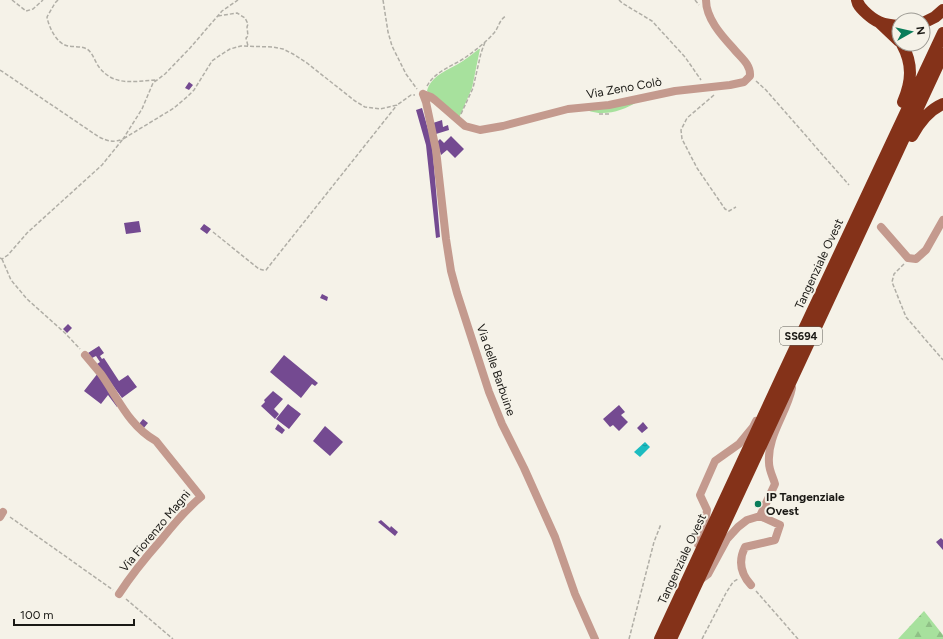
<svg xmlns="http://www.w3.org/2000/svg" width="943" height="639" font-family="Figtree,sans-serif">
<style>
.grass{fill:#a7e19d}
.forest{fill:url(#forest-firs)}
.water{fill:url(#water-ripples)}
.building{fill:#744a91}
.lines{fill:none;stroke-linecap:round;stroke-linejoin:round}
.path{stroke:#b0aea6;stroke-width:1.5;stroke-dasharray:4 2;stroke-linecap:butt}
.minor{stroke:#c49a8e;stroke-width:8}
.highway{stroke:#843219;stroke-width:12}
.poi-dot{fill:#0a7d5a;stroke:#f5f2e8;stroke-width:1.5}
.labels{text-anchor:middle;dominant-baseline:central;stroke-width:4;stroke-linejoin:round;paint-order:stroke}
.shield{fill:#f5f2e8;stroke:#5c5a54;stroke-width:1}
.shield-label{font-size:11px;font-weight:bold;fill:#1a1915}
.street-label{font-size:12px;fill:#1a1915;stroke:#f5f2e8}
.poi-label{font-size:12px;font-weight:bold;fill:#1a1915;stroke:#f5f2e8;text-anchor:start}
</style>
<defs>
<pattern id="forest-firs" width="22" height="20" patternUnits="userSpaceOnUse"><rect width="22" height="20" fill="#a7e19d"/><path d="M5 1l3.5 6h-7zM16 11l3.5 6h-7z" fill="#8fc086"/></pattern>
<pattern id="water-ripples" width="26" height="14" patternUnits="userSpaceOnUse"><rect width="26" height="14" fill="#1cbcc0"/><path d="M2 4q2-2 4 0t4 0M15 11q2-2 4 0t4 0" fill="none" stroke="#18989b"/></pattern>
</defs>
<rect width="100%" height="100%" fill="#f5f2e8"/>
<path class="grass" d="M 479,49 L 480,49 L 472,88 L 459,118 L 427,91 C 431,76 446,71 458,64 C 465,60 472,54 479,49 Z
M 637,102 C 623,111 603,117 587,110 Z"/>
<path class="forest" d="M 924,611 L 943,635 L 943,639 L 898,639 Z"/>
<path class="water" d="M 645,442 L 650,447 L 640,457 L 634,452 Z"/>
<path class="building" d="M 189,82 L 193,85 L 189,90 L 185,88 Z
M 422,108 L 432,143 L 440,237 L 436,238 L 426,145 L 416,110 Z
M 442,120 L 443,127 L 448,125 L 449,130 L 436,134 L 433,123 Z
M 451,136 L 464,149 L 455,158 L 447,150 L 441,155 L 437,142 L 440,139 L 444,143 Z
M 139,221 L 141,232 L 126,234 L 124,223 Z
M 204,224 L 211,229 L 207,234 L 200,229 Z
M 322,294 L 328,297 L 327,301 L 320,298 Z
M 68,324 L 72,328 L 67,333 L 63,329 Z
M 99,346 L 104,353 L 100,356 L 102,359 L 104,358 L 119,381 L 128,375 L 137,387 L 122,398 L 97,364 L 100,362 L 96,356 L 92,358 L 88,353 Z
M 284,355 L 318,383 L 315,386 L 312,384 L 301,398 L 270,372 Z
M 98,373 L 118,405 L 117,407 L 108,395 L 101,404 L 84,391 Z
M 273,391 L 283,399 L 274,409 L 279,414 L 275,419 L 261,406 L 265,402 L 264,400 Z
M 288,404 L 301,414 L 289,429 L 276,419 Z
M 619,405 L 625,412 L 621,415 L 628,422 L 619,431 L 613,425 L 610,427 L 603,419 Z
M 143,419 L 148,423 L 143,429 L 139,424 Z
M 643,422 L 648,428 L 642,433 L 637,428 Z
M 278,424 L 285,430 L 282,434 L 275,429 Z
M 325,426 L 343,442 L 330,456 L 313,441 Z
M 381,520 L 390,528 L 391,526 L 398,532 L 395,536 L 378,522 Z
M 941,538 L 943,540 L 943,550 L 936,542 Z"/>
<g class="lines">
<path class="path" d="M 12,0 L 26,11 L 33,9 L 43,0
M 58,0 L 55,3 L 47,17 C 49,28 57,44 68,46 C 74,47 81,46 87,49 C 93,53 95,62 99,67 C 114,87 135,81 156,80
M 383,0 L 388,32 L 392,46 L 406,74 L 417,89
M 619,0 L 622,3 L 652,21 L 685,57 L 701,80
M 695,0 L 699,5
M 218,16 L 237,13 L 245,18 L 248,24 L 247,27 L 248,36 L 246,38 L 248,46
M 0,70 L 99,137 C 108,141 113,143 123,139 L 142,109 L 153,83 L 165,74 L 190,48 L 222,11 L 238,0
M 756,81 L 766,90 L 849,185
M 427,86 C 435,71 453,66 466,57 C 476,50 486,42 494,33 C 499,27 499,20 506,16
M 714,95 L 687,118 L 681,130 L 682,139 L 697,168 L 725,209 L 729,211 L 736,207
M 461,114 L 473,88 L 481,53 L 485,42
M 599,114 L 609,114
M 213,232 L 259,269 L 263,270 L 266,270 L 397,105
M 0,258 L 2,259 L 8,255 L 27,233 L 102,165 L 123,139 L 174,108 L 188,96 L 194,90 L 212,61 L 219,56 L 230,49 L 241,46 L 273,47 L 283,49 L 293,54 L 307,63 L 355,101 L 365,107 L 380,109 L 397,105 L 411,95 L 415,95
M 2,259 L 11,280 L 27,299 L 65,333 L 80,349
M 904,264 L 894,274 L 892,282 L 906,317 L 943,360
M 10,517 L 113,590
M 133,550 L 137,549 L 151,539
M 756,591 L 798,639
M 126,599 L 173,639
M 629,639 L 654,542 L 661,524
M 702,639 L 726,593 L 733,582 L 738,579"/>
<path class="minor" d="M 423,94 L 426,102 L 436,150 L 446,239 L 451,271 L 457,293 L 489,392 L 502,424 L 524,468 L 555,537 L 575,594 L 595,639
M 423,94 L 431,97 L 435,100 L 465,126 L 480,130 L 503,126 L 568,109 L 609,105 L 675,91 L 730,85 L 744,82 L 750,76 C 751,64 740,57 733,48 C 721,35 706,18 706,0
M 881,227 L 908,258 L 916,259 L 926,250 L 943,220
M 85,355 C 90,361 96,368 101,374 C 118,398 129,426 156,441 L 201,497 C 186,509 173,525 161,540 C 146,557 132,574 119,594
M 0,517 L 3,512
M 698,544 L 705,523 L 707,510 L 700,495 L 715,461 L 739,444 L 753,427 L 756,421
M 700,580 L 708,574 L 727,539 L 738,527 L 747,520 L 760,516 L 775,484 C 773,477 769,470 769,463 C 767,436 787,413 792,388
M 751,585 C 740,573 738,561 745,547 L 775,540 L 780,525 L 760,516"/>
<path class="highway" d="M 857,0 C 858,5 860,7 864,11 C 875,22 883,25 899,26
M 880,23 L 899,41
M 923,23 L 935,17 L 943,10
M 902,44 C 913,64 912,81 903,102
M 912,136 C 919,123 929,110 943,104
M 660,639 L 783,374 L 943,33
M 671,639 L 943,54"/>
</g>
<circle class="poi-dot" cx="758" cy="504" r="4"/>
<g class="labels">
<rect class="shield" x="780" y="327" width="42" height="18" rx="3"/>
<g class="shield-label">
<text x="801" y="336">SS694</text>
</g>
<g class="street-label">
<text transform="translate(624 88) rotate(-10)">Via Zeno Colò</text>
<text transform="translate(819 264) rotate(-65)">Tangenziale Ovest</text>
<text transform="translate(496 370) rotate(71)">Via delle Barbuine</text>
<text transform="translate(155 531) rotate(-50)">Via Fiorenzo Magni</text>
<text transform="translate(682 559) rotate(-65)">Tangenziale Ovest</text>
</g>
<g class="poi-label">
<text x="766" y="497">IP Tangenziale<tspan x="766" dy="14">Ovest</tspan></text>
</g>
</g>
<g transform="translate(911 32) rotate(82)"><circle r="19" fill="#f5f2e8" stroke="#9d9b94"/>
<path d="M0-3L7 15L0 10L-7 15Z" fill="#0a7d5a"/>
<text y="-6" font-size="11" font-weight="bold" text-anchor="middle" fill="#1a1915">N</text>
</g>
<path d="M14 619v6h120v-6" fill="none" stroke="#1a1915" stroke-width="2"/>
<text x="20" y="619" font-size="12" fill="#1a1915" stroke="#f5f2e8" stroke-width="3" paint-order="stroke">100 m</text>
</svg>
